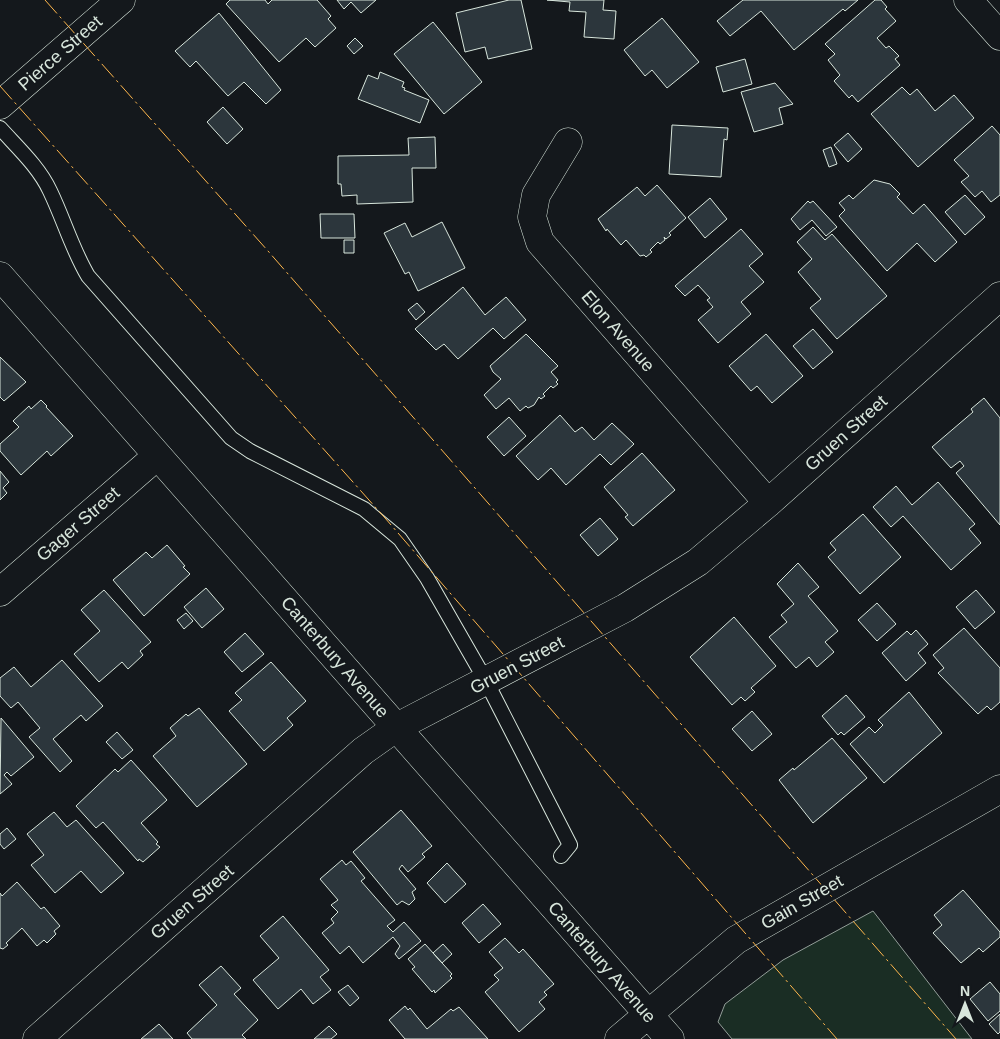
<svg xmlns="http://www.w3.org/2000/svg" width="1000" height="1039" font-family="Arial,sans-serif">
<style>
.green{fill:#1a2d24;stroke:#939e99}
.building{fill:#2c363c;stroke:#d8e6dc}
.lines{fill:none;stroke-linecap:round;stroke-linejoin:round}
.service-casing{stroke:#d8e6dc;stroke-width:16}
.minor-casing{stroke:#d8e6dc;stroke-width:29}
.service{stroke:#14181c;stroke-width:14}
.minor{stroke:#14181c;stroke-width:28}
.power{stroke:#ffb74d;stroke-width:1;stroke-dasharray:18 4 2.5 4;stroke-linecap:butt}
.labels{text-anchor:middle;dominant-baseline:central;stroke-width:4;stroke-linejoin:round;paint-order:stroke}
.street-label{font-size:18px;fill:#d8e6dc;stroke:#14181c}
</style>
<rect width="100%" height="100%" fill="#14181c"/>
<path class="green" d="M 873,911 L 972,1039 L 732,1039 L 718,1022 L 725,1004 L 783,960 Z"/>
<path class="building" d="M 230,0 L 265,0 L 268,4 L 272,0 L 317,0 L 331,16 L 328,19 L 336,28 L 315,47 L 306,38 L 279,62 L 226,4 Z
M 337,0 L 376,0 L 361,13 L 351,2 L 344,9 Z
M 509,0 L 521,0 L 532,49 L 488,59 L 485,47 L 465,52 L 456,13 Z
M 547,0 L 604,0 L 603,10 L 616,11 L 614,39 L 584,37 L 586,12 L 569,11 L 570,2 Z
M 743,0 L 858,0 L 845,11 L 843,9 L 794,50 L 761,11 L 730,36 L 717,21 Z
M 875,0 L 881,0 L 887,7 L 885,9 L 896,21 L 877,38 L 886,48 L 889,46 L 899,56 L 895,59 L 900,65 L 858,102 L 852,95 L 849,98 L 834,81 L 840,75 L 828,60 L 835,54 L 825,44 Z
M 219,13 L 281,90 L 266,104 L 244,82 L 228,96 L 196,61 L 190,67 L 175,51 Z
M 662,18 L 699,62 L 667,88 L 652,70 L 645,76 L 624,50 Z
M 433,22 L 482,82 L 444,114 L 394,54 Z
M 355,38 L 363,46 L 354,54 L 347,46 Z
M 745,59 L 752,84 L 723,92 L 716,67 Z
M 380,72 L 404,82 L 402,87 L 405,88 L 404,90 L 429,100 L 420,123 L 358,99 L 368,75 L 378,79 Z
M 775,83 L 793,104 L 779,108 L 783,124 L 754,132 L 741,92 Z
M 902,87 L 910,95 L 917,89 L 935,111 L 954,95 L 974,118 L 918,167 L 871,114 Z
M 223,107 L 243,129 L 227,144 L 207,122 Z
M 672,125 L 728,128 L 727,140 L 724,139 L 721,177 L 669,174 Z
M 992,126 L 1000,135 L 1000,195 L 991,202 L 982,191 L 975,197 L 961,182 L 969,176 L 954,160 Z
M 848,133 L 862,149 L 848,162 L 834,145 Z
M 435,137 L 436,168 L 412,168 L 413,202 L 357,204 L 357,195 L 342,196 L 341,184 L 338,184 L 338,156 L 409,155 L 408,138 Z
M 831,147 L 837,164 L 829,167 L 823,150 Z
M 874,180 L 890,184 L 900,194 L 897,197 L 913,214 L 924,204 L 957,242 L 935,262 L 917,243 L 887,271 L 839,216 L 845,210 L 839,203 L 849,195 L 853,199 Z
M 657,185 L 686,218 L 669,233 L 671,235 L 666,239 L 664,237 L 665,240 L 660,244 L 658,242 L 650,250 L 652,252 L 646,257 L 644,255 L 640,256 L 626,240 L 621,245 L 607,229 L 606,231 L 598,219 L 637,187 L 645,196 Z
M 965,195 L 985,217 L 965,235 L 945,212 Z
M 710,198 L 727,219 L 705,238 L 688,217 Z
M 808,201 L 810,203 L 813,201 L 837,227 L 826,236 L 812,220 L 800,230 L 791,219 Z
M 320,214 L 354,214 L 355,238 L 321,238 Z
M 442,222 L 465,268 L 418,291 L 409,272 L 405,274 L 384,233 L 405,223 L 412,237 Z
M 813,227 L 825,240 L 832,234 L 887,296 L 837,339 L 810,308 L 821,299 L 798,272 L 812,259 L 797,242 Z
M 741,229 L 763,254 L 749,266 L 764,282 L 741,302 L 751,314 L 718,343 L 698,320 L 713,307 L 707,300 L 710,298 L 698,285 L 685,296 L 675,286 Z
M 344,240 L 354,240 L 354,253 L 344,253 Z
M 463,287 L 485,315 L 506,297 L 526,320 L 504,339 L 493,328 L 458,359 L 444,344 L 436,350 L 415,329 Z
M 417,303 L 425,312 L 416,320 L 408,310 Z
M 813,329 L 833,352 L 813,369 L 793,346 Z
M 526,334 L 558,366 L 551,372 L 558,380 L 556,382 L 558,384 L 553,388 L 551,386 L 543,394 L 545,396 L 541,399 L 539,397 L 534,405 L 528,408 L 526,406 L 520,411 L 509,398 L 496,409 L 484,395 L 501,379 L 493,372 L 490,366 Z
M 766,334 L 803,376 L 772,403 L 757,386 L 751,391 L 729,366 Z
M 0,357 L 26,382 L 4,401 L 0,397 Z
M 984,398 L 1000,418 L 1000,525 L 956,473 L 964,466 L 960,461 L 951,468 L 932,447 L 973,412 L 971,409 Z
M 41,400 L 47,406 L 46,407 L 73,436 L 51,456 L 47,451 L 21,475 L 0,451 L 0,444 L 19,427 L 13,421 L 29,406 L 31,409 Z
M 560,415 L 575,432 L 582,427 L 594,440 L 612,423 L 634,444 L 611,465 L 600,454 L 566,485 L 551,468 L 538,480 L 516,456 Z
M 509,417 L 526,436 L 504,456 L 487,437 Z
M 642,453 L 675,490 L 633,526 L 625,517 L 628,515 L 604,487 Z
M 0,471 L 9,482 L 3,488 L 7,493 L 0,500 Z
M 938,482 L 975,524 L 969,529 L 981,543 L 951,570 L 903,516 L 891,527 L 873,507 L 896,486 L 912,505 Z
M 863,514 L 901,557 L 860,594 L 828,557 L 836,550 L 830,543 Z
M 600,518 L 618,539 L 598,556 L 580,535 Z
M 167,545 L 185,566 L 183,567 L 190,574 L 144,616 L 113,580 L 146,552 L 152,558 Z
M 798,563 L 819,587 L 808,596 L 838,631 L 825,642 L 834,652 L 817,667 L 809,657 L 796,668 L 769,637 L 787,622 L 781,615 L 794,604 L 777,584 Z
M 206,588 L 224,609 L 202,628 L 184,607 Z
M 104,590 L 151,642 L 140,651 L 143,655 L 128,669 L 122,662 L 99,682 L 74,654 L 100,631 L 81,610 Z
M 976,590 L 995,612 L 975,629 L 956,607 Z
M 877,603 L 896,624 L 877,641 L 858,620 Z
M 186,613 L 193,621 L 184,629 L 177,620 Z
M 734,617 L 776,666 L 751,688 L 755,692 L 745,701 L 741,697 L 732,705 L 690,657 Z
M 964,628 L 1000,668 L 1000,702 L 991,710 L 987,706 L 978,714 L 938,673 L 944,668 L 933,655 Z
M 916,630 L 928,644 L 918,653 L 926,663 L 906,681 L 882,653 L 907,631 L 911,635 Z
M 245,633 L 264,654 L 242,672 L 224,652 Z
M 62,660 L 103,706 L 86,721 L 81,715 L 53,739 L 72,761 L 60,772 L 29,737 L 40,728 L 18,702 L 11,708 L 0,696 L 0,678 L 14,667 L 31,687 Z
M 271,662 L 306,701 L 287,718 L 293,725 L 264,751 L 229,711 L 242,700 L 235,693 Z
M 909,692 L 942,733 L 884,783 L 850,744 L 869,727 L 875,733 L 883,725 L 878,720 Z
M 846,695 L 865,717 L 844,735 L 841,732 L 838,735 L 822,716 Z
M 199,708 L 247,764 L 197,807 L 153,756 L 176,736 L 170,728 L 186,714 L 188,716 Z
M 752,711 L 772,734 L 752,751 L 732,729 Z
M 1,718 L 34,757 L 11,776 L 7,772 L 4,775 L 12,784 L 0,794 Z
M 117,732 L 133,750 L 122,759 L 106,742 Z
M 832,738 L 867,778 L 813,823 L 779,780 L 793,768 L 794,770 Z
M 131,760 L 167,800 L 141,823 L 158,842 L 156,844 L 160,847 L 143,862 L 139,859 L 138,861 L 103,822 L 96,828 L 76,806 L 115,769 L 118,772 Z
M 401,810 L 432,846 L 422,854 L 425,857 L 408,872 L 402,865 L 399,869 L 416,889 L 412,892 L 415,899 L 409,905 L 402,901 L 397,905 L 353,852 Z
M 54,812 L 67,827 L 76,820 L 124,873 L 101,893 L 81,871 L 55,893 L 31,865 L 44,855 L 27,834 Z
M 7,828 L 16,839 L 4,849 L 0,844 L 0,834 Z
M 342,860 L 346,865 L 351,861 L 365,878 L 361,881 L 395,920 L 387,926 L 393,932 L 404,922 L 421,941 L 399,959 L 395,954 L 400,946 L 393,937 L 363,963 L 349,946 L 340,954 L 322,933 L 334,923 L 331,919 L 338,912 L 331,905 L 338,900 L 320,879 Z
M 447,863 L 466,884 L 445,903 L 427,883 Z
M 17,882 L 41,909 L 44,907 L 60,926 L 54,931 L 56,934 L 47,943 L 44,940 L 37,946 L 22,928 L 6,943 L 8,945 L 3,949 L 0,948 L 0,893 L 2,896 Z
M 963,890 L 1000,932 L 1000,937 L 983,952 L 979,948 L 961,963 L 933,933 L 942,925 L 934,915 Z
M 483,904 L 501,924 L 479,943 L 462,923 Z
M 283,916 L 329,970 L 320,977 L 331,990 L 313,1004 L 301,989 L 278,1009 L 253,980 L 279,958 L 260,936 Z
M 505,938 L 519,953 L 523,949 L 554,984 L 544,992 L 547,995 L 539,1002 L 545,1009 L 519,1032 L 485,992 L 499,980 L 494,975 L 503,968 L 489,952 Z
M 425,944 L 452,974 L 450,976 L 452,978 L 435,993 L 434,990 L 432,992 L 412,969 L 415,967 L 408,959 Z
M 443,944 L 452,954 L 442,963 L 433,953 Z
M 221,966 L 241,988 L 234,994 L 258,1020 L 242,1035 L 246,1039 L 192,1039 L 187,1033 L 217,1005 L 199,985 Z
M 990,982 L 1000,994 L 1000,1011 L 988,1021 L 970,999 Z
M 348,985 L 359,998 L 350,1006 L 338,992 Z
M 405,1006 L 408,1010 L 410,1008 L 427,1029 L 451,1009 L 453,1011 L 459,1007 L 488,1039 L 405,1039 L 389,1020 Z
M 1000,1014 L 1000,1032 L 998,1034 L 989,1024 Z
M 159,1024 L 173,1039 L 141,1039 Z
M 329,1026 L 337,1034 L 331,1039 L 314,1039 Z"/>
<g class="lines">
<defs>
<path id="service" d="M 0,128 C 17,147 39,167 50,191 C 64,220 72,249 88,276 L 231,438 L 250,451 L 364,509 L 400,539 L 427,578 L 486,681 L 570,845 L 561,856"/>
<path id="minor" d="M 968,0 L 1000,36
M 0,105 L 121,0
M 568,142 L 536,195 L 532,217 L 540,242 L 768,503
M 0,276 L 670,1039
M 0,592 L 157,456
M 37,1039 L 363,751 L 397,727 L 625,608 L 698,562 L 768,503 L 1000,296
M 619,1039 L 736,940 L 1000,789"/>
</defs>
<use href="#service" class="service-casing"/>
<use href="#minor" class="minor-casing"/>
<use href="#service" class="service"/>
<use href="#minor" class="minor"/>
<path class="power" d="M 45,0 L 268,251 L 956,1039
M 0,86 L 385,518 L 837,1039"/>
</g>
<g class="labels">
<g class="street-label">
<text transform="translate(60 53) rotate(-41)">Pierce Street</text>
<text transform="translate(618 331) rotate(49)">Elon Avenue</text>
<text transform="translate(846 433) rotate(-42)">Gruen Street</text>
<text transform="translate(78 524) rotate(-41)">Gager Street</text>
<text transform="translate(335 657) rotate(49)">Canterbury Avenue</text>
<text transform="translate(517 665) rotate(-28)">Gruen Street</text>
<text transform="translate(192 902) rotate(-41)">Gruen Street</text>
<text transform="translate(802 902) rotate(-30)">Gain Street</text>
<text transform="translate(602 962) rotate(49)">Canterbury Avenue</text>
</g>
</g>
<g transform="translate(965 1004)" stroke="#14181c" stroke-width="4" paint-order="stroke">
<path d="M0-4L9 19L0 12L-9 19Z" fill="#d8e6dc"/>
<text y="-8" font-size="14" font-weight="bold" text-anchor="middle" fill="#d8e6dc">N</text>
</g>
</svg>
